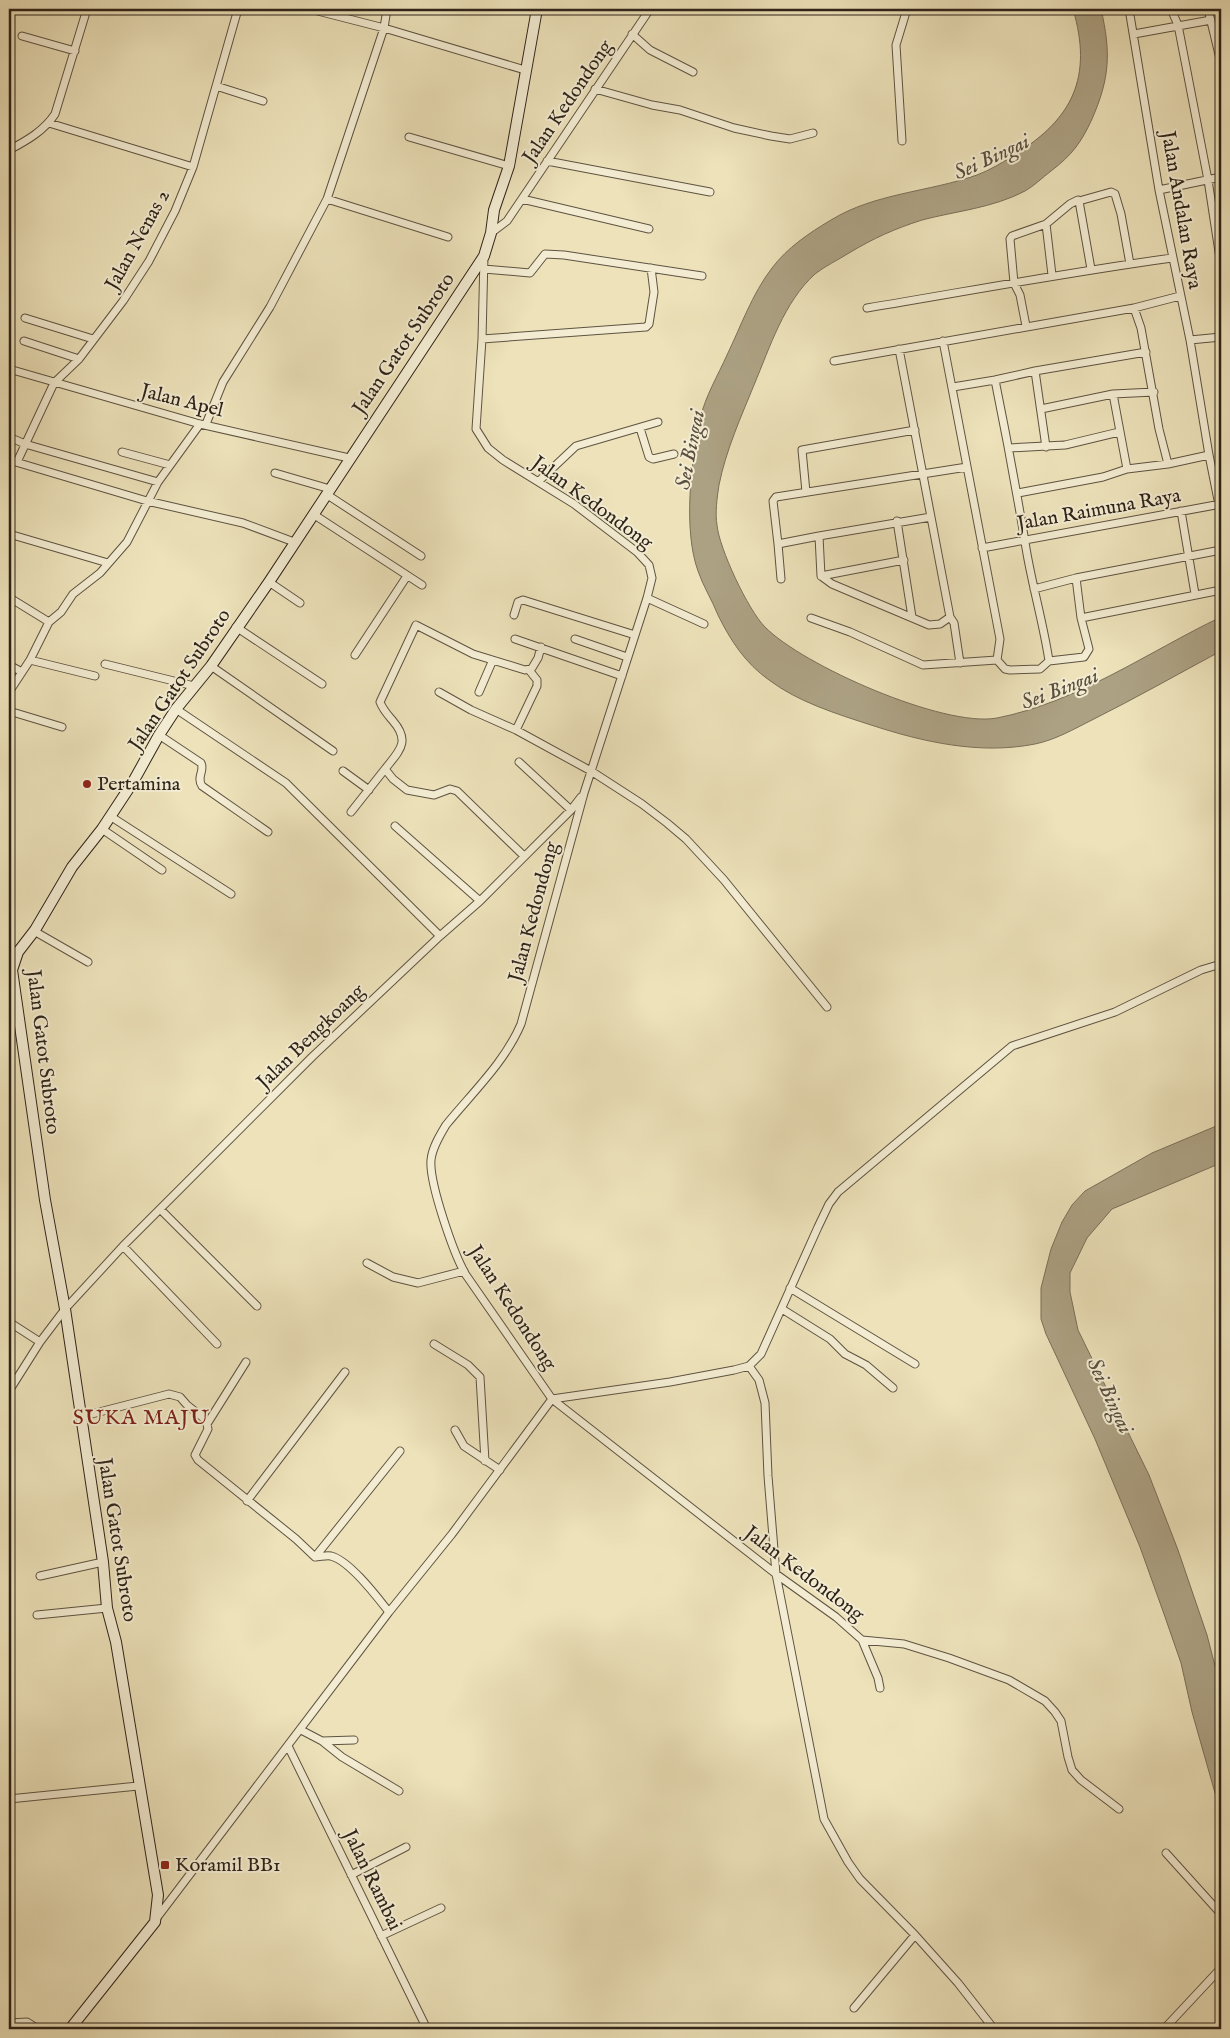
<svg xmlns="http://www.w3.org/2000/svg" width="1230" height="2038" font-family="'IM FELL English',serif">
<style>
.water{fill:#aca183;stroke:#7a6f59}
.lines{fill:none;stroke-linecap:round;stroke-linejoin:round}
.minor-casing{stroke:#5e5341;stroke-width:9}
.secondary-casing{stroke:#2e2319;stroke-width:12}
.minor{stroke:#f3ecd2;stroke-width:7}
.secondary{stroke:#f3ecd2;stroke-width:10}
.poi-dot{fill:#8f2418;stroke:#f3ecd2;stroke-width:2}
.labels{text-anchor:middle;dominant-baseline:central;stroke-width:4;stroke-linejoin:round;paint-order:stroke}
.street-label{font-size:20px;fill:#2e2319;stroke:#f3ecd2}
.poi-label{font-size:20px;fill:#2e2319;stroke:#f3ecd2;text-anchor:start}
.water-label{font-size:21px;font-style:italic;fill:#5a4f3e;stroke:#f3ecd2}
.quarter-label{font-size:22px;letter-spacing:1px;fill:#7a1f14;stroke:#f3ecd2}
</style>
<rect width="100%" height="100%" fill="#ede2ba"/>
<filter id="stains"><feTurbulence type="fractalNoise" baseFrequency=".004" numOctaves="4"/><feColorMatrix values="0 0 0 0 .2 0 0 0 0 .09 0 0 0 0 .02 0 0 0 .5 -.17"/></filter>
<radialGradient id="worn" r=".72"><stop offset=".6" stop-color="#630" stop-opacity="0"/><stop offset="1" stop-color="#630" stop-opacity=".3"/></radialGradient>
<path class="water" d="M 1073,9 L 1101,9 C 1111,52 1110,78 1092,119 C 1081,143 1072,155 1051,171 C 1043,177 1034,186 1025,191 C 993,208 956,211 922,220 C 894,229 874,238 849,253 C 838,260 825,266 815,274 C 784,302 770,347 754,385 C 741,417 726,450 719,485 C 717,498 715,513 717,525 C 719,548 748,610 765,627 C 802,665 944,728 997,718 C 1078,702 1148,652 1221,617 L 1221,651 C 1178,674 1136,698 1092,720 C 1074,729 1055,740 1035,744 C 980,755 923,742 871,725 C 837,714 798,702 769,680 C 746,664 730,640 718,615 C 712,600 703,586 698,571 C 683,530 691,461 700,419 C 705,397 718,375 727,355 C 741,326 752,294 772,268 C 787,248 809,233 831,220 C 875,193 929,192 977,175 C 990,170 1002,163 1014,155 C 1073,119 1093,77 1073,9 Z
M 1221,1124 L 1221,1163 L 1112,1209 L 1087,1238 L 1070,1273 L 1070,1292 L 1078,1330 L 1149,1475 L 1178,1550 L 1207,1635 L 1221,1689 L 1221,1814 L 1192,1712 L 1181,1663 L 1164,1614 L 1140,1547 L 1095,1439 L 1046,1334 L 1041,1319 L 1041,1288 L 1051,1249 L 1062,1222 L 1072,1205 L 1085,1191 L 1152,1153 Z"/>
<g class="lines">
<defs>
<path id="minor" d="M 310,9 L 384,28 L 525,70
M 1129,9 L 1159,190 L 1190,340 L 1209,455 L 1219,505
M 1171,9 L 1178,25 L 1208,180 L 1221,265
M 1208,9 L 1221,63
M 632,34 L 650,50 L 693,72
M 1134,34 L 1211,20
M 22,36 L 75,51
M 216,86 L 263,101
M 595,89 L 652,105 L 680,110 L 734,128 L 771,136 L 790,139 L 813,133
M 49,123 L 193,167
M 409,137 L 509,166
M 902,141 L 896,45 L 907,9
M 9,150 C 26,141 44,131 55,114 L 87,9
M 547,161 L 710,192
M 1159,190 L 1221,177
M 327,199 L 448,237
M 522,199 L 649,229
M 1079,201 L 1111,192 L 1115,194 L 1121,214 L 1130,264
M 491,233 L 507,221 L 650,9
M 484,256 L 482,339 L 476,429 L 488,448 L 503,460 L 574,504 L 637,552 L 649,565 L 652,578 L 647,598 L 584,793 L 521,1024 C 505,1062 472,1093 446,1125 C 440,1135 432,1148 431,1160 C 429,1183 454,1255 466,1275 L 552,1399 L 776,1574 L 836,1617 L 862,1640 L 904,1644 L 949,1658 L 1009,1680 L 1045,1701 L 1055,1712 L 1061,1721 L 1068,1757 L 1072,1770 L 1081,1780 L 1119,1809
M 484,269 L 530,273 L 545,254 L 564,255 L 702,276
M 1052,275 L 1046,224 L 1070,204 L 1078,200 L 1079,201 L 1091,269
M 867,308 C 969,291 1070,272 1172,258
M 1134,308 L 1141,328 L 1159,429 L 1168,464
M 25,318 L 93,339
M 1026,326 L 1020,295 L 1014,283 L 1010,239 L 1012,236 L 1046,224
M 482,339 L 646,327 L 649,324 L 654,292 L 651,268
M 1190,340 L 1221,337
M 24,341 L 79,359
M 943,341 L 1000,639 L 997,660
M 899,349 L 950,617 L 954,623 L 960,663
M 834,361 L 1134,308 L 1180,296
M 9,369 L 200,424 L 349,458
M 1035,371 L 1046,447
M 995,380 C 1006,434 1016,488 1025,542 C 1031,582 1043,621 1049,661
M 953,387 L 995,380 L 1035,371 L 1146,352
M 1113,394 L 1127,469
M 1041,409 L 1113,394 L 1154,392
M 206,424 L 223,382 L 270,307 L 327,199 L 384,28 L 387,9
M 640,428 L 649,457 L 653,459 L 674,454
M 9,437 L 25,444 L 158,482
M 1009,448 L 1065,445 L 1119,432
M 122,452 L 170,465
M 9,460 L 147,501 L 243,523 L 294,542
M 17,462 L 54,383 L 79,359 L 123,301 L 149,261 L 175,211 L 193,167 L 238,9
M 275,473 L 330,489
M 539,481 L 576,446 L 658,422
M 806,492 L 802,450 L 915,430
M 1018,493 L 1103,477 L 1127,469 L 1168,464 L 1209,455
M 326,494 L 421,556
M 1181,511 L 1195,594
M 313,514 L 422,585
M 897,521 L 912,617
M 9,534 L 108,563
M 819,536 L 931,517
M 778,544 L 781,579
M 982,548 L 1221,504
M 821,576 L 904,560
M 269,582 L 300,603
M 1034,589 L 1076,578 L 1221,550
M 10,598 L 49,622
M 647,598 L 704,624
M 514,615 L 518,602 L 523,600 L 635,635
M 950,617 L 940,624 L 929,625 L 832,584 L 821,576 L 819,536 L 778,544 L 773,501 L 776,497 L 967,467
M 811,618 L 850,632 L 923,665 L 997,660 L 1005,669 L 1010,670 L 1040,669 L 1049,661 L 1084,657 L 1089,649 L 1081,618 L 1076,578
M 1081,618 L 1221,590
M 236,627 L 322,684
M 515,639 L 622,676
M 575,639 L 627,657
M 355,655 L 407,576
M 30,660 L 95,676
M 105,664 L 194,686
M 9,665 L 22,672
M 211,666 L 333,751
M 9,692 L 30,660 L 49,622 L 61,612 L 73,594 L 100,573 L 127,542 L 158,482 L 200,424
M 439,692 L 471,710 L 516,730 L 591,771 L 642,804 L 667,823 L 686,839 L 724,880 L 827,1007
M 479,692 L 492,662
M 176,709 L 286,783 L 440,936
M 9,711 L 62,727
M 516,730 L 537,686 L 537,680 L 529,670
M 159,735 L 201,763 C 205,771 196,777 202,786 L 268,832
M 519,762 L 571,810
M 343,771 L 369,790
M 351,812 L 385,769
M 110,816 L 231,894
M 395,826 L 480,901
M 102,829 L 162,870
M 524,856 L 457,791 L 450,789 L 434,795 L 407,790 L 393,779 L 385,769 C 399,751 411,742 393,721 C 388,715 383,710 380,702 L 416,625 L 473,654 L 525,670 L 532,668 L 538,658 L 541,647
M 34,931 L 88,962
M 160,1209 L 257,1306
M 123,1246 L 217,1344
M 367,1263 L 393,1277 L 418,1283 L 464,1271
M 790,1288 L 915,1364
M 782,1309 L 830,1339 L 845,1354 L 866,1365 L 893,1388
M 9,1322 L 40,1342
M 434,1344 L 468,1365 L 480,1377 L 485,1461
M 749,1366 L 759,1380 L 765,1403 L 768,1476 L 776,1574 L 824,1819 L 848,1862 L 860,1879 L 915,1935 L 958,1983 L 994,2029
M 9,1391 L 40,1342 L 65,1309 L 123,1246 L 312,1057 L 440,936 L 480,901 L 571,810 L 581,797
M 80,1417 L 169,1394 L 180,1397 L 187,1405 L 206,1420 L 208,1429 L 195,1455 L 198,1460 L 296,1539 L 315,1557 C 320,1557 326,1555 331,1556 C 350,1561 377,1597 389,1612
M 207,1424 L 246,1362
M 455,1430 L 464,1446 L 500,1470
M 247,1501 L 345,1372
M 315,1557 L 400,1451
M 40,1576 L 103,1562
M 37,1615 L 107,1608
M 862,1640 L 878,1678 L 880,1688
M 301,1730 L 322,1741 L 342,1757 L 399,1791
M 322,1741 L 354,1740
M 288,1746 L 427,2029
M 9,1799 L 138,1786
M 1166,1853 L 1221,1914
M 351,1875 L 406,1847
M 156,1919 L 389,1612 L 452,1534 L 552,1399 L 670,1382 L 734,1370 L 749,1366 L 761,1354 L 818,1227 L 829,1204 L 838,1192 L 1012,1046 L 1115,1012 L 1201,970 L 1221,964
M 381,1936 L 441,1908
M 854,2008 L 915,1935
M 9,2023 L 27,2022 L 38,2029
M 1164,2029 L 1221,1968"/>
<path id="secondary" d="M 70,2029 L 155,1922 L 158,1895 L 116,1642 L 107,1608 L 103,1562 L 65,1309 L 45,1200 L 12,970 L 18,952 L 35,930 L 72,867 L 102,829 L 133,782 L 159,735 L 176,709 L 211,666 L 269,582 L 484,256 L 491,233 L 494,210 L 509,166 L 537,9"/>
</defs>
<use href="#minor" class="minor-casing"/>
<use href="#secondary" class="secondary-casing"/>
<use href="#minor" class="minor"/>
<use href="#secondary" class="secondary"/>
</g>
<g class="poi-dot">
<circle cx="87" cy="784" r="5"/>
<rect x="160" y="1860" width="10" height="10" rx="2.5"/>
</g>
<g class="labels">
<g class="street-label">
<text transform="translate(568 102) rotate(-56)">Jalan Kedondong</text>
<text transform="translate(1181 210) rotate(80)">Jalan Andalan Raya</text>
<text transform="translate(138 240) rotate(-61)">Jalan Nenas 2</text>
<text transform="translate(404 344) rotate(-56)">Jalan Gatot Subroto</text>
<text transform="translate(182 401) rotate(14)">Jalan Apel</text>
<text transform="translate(592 503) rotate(36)">Jalan Kedondong</text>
<text transform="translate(1099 510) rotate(-10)">Jalan Raimuna Raya</text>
<text transform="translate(180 680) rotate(-56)">Jalan Gatot Subroto</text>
<text transform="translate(534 912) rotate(-75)">Jalan Kedondong</text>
<text transform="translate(311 1037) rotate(-44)">Jalan Bengkoang</text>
<text transform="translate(43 1052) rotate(83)">Jalan Gatot Subroto</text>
<text transform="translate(512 1308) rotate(57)">Jalan Kedondong</text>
<text transform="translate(117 1540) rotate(81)">Jalan Gatot Subroto</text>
<text transform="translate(804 1574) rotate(37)">Jalan Kedondong</text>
<text transform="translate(372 1880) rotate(64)">Jalan Rambai</text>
</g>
<g class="poi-label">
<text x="97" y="784">Pertamina</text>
<text x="175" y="1865">Koramil BB1</text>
</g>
<g class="water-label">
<text transform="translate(992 158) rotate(-25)">Sei Bingai</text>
<text transform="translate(691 450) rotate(-79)">Sei Bingai</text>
<text transform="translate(1060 690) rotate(-21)">Sei Bingai</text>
<text transform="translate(1109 1396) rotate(65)">Sei Bingai</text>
</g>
<g class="quarter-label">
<text x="141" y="1418">SUKA MAJU</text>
</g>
</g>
<rect width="1230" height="2038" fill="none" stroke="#ede2ba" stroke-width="30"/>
<rect x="10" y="10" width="1210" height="2018" fill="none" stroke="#2e2319" stroke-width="2.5"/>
<rect x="15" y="15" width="1200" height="2008" fill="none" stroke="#2e2319"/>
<rect width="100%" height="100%" filter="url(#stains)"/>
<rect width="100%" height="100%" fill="url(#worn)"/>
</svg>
